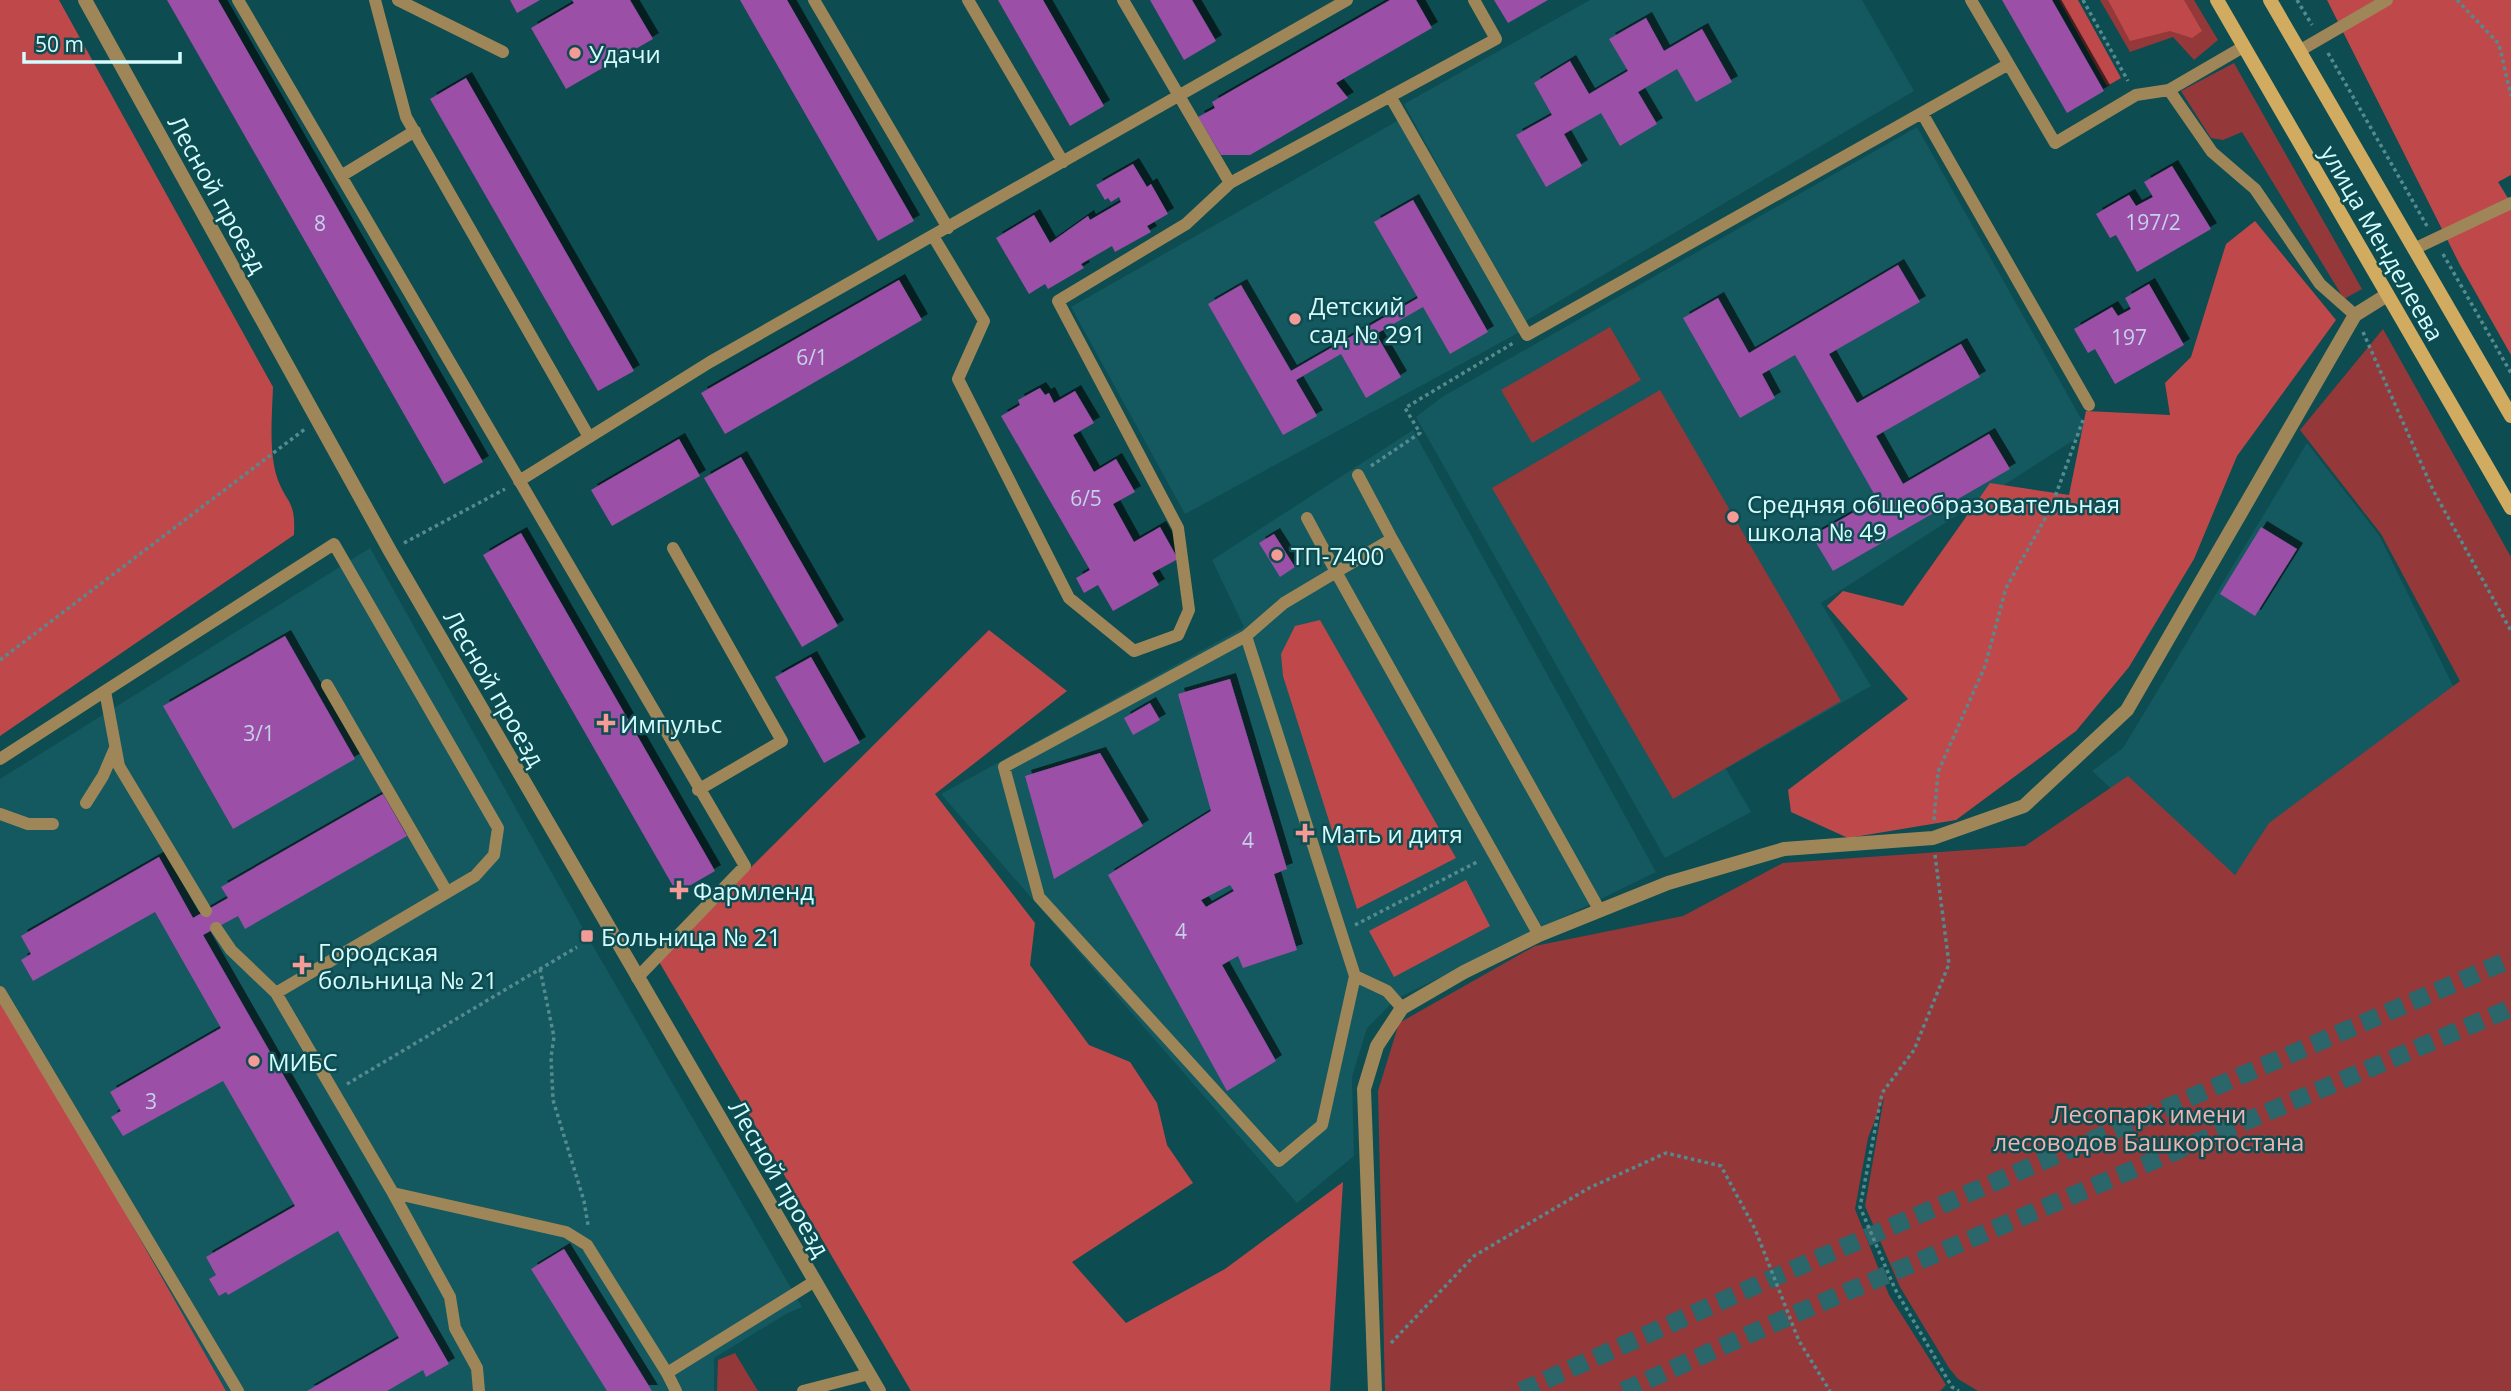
<svg xmlns="http://www.w3.org/2000/svg" width="2511" height="1391" font-family="'Open Sans',sans-serif">
<style>
.built{fill:#13595f}
.green{fill:#943839}
.forest{fill:#bf494a}
.building{fill:#9b4fa6;fill-rule:evenodd;filter:url(#shadow)}
.lines{fill:none;stroke-linecap:round;stroke-linejoin:round}
.primary-tunnel{stroke:#2b666a;stroke-width:18;stroke-dasharray:18 9;stroke-linecap:butt}
.path{stroke:#558b8f;stroke-width:3.5;stroke-dasharray:3.5 3.5;stroke-linecap:butt}
.service{stroke:#9e8658;stroke-width:12}
.minor{stroke:#9e8658;stroke-width:14}
.secondary{stroke:#d1ab60;stroke-width:14}
.poi-dot{fill:#f59b97;stroke:#0d4c50;stroke-width:2.5}
.labels{text-anchor:middle;dominant-baseline:central;stroke-width:5;stroke-linejoin:round;paint-order:stroke}
.number-label{font-size:21px;fill:#c6d1e9}
.poi-label{font-size:24px;fill:#d5fcff;stroke:#0d4c50;text-anchor:start}
.street-label{font-size:24px;fill:#d5fcff;stroke:#0d4c50}
.park-label{font-size:24px;fill:#f1b3af;stroke:#0d4c50}
</style>
<defs>
<filter id="shadow"><feDropShadow dx="6" dy="-6" stdDeviation="0" flood-color="#0009"/></filter>
</defs>
<rect width="100%" height="100%" fill="#0d4c50"/>
<path class="built" d="M 1590,0 L 1862,0 L 1914,91 L 1524,322 L 1404,104 Z
M 1399,120 L 1520,332 L 1185,514 L 1071,307 Z
M 1917,127 L 2088,431 L 1821,603 L 1871,686 L 1726,769 L 1751,812 L 1665,858 L 1416,417 L 1442,397 Z
M 1413,430 L 1656,872 L 1396,999 L 1367,1028 L 1352,1077 L 1354,1156 L 1297,1203 L 941,794 L 1244,627 L 1212,560 Z
M 2307,443 L 2379,535 L 2458,696 L 2217,888 L 2092,771 L 2123,748 Z
M 370,548 L 589,939 L 802,1307 L 786,1314 L 714,1358 L 714,1391 L 226,1391 L 0,991 L 0,779 Z"/>
<path class="green" d="M 2100,0 L 2194,0 L 2218,40 L 2194,60 L 2173,37 L 2130,52 Z
M 2234,63 L 2362,289 L 2344,299 L 2242,132 L 2223,140 L 2211,138 L 2181,91 Z
M 1610,327 L 1641,380 L 1532,443 L 1501,390 Z
M 2383,329 L 2511,557 L 2511,1391 L 1978,1391 L 1958,1379 L 1949,1368 L 1900,1287 L 1865,1206 L 1884,1097 L 1868,1138 L 1855,1209 L 1889,1295 L 1946,1385 L 1940,1391 L 1385,1391 L 1378,1091 L 1399,1023 L 1535,946 L 1683,916 L 1783,863 L 2025,846 L 2128,776 L 2235,875 L 2269,823 L 2460,681 L 2381,534 L 2300,430 Z
M 1660,390 L 1841,701 L 1673,799 L 1492,488 Z
M 735,1353 L 758,1391 L 717,1391 L 718,1360 Z"/>
<path class="forest" d="M 0,0 L 59,0 L 273,387 C 272,415 269,448 276,474 C 285,504 296,497 294,535 L 0,736 Z
M 2059,0 L 2078,0 L 2121,78 L 2107,86 Z
M 2108,0 L 2184,0 L 2202,31 L 2192,38 L 2170,31 L 2130,41 Z
M 2327,0 L 2511,0 L 2511,175 L 2498,182 L 2511,203 L 2511,355 L 2460,265 Z
M 2255,221 L 2336,320 L 2237,456 L 2194,559 L 2129,667 L 2076,731 L 1956,820 L 1848,838 L 1791,812 L 1788,790 L 1908,699 L 1827,606 L 1843,591 L 1903,606 L 1990,483 L 2069,495 L 2086,411 L 2170,415 L 2165,383 L 2191,357 L 2226,244 Z
M 1320,620 L 1456,858 L 1357,909 L 1283,676 L 1281,654 L 1295,626 Z
M 989,630 L 1067,691 L 935,794 L 1035,923 L 1030,965 L 1089,1045 L 1130,1062 L 1157,1103 L 1167,1145 L 1193,1183 L 1072,1262 L 1126,1323 L 1225,1269 L 1343,1182 L 1330,1391 L 911,1391 L 658,960 Z
M 1466,880 L 1490,926 L 1394,977 L 1369,931 Z
M 0,991 L 226,1391 L 0,1391 Z"/>
<path class="building" d="M 167,0 L 218,0 L 483,462 L 444,484 Z
M 510,0 L 540,0 L 517,13 Z
M 572,0 L 630,0 L 653,39 L 566,89 L 531,28 L 574,3 Z
M 740,0 L 787,0 L 914,221 L 878,241 Z
M 998,0 L 1043,0 L 1104,106 L 1070,126 Z
M 1150,0 L 1192,0 L 1216,41 L 1184,60 Z
M 1390,0 L 1416,0 L 1432,28 L 1336,83 L 1348,98 L 1250,155 L 1221,155 L 1198,117 L 1215,108 L 1212,102 Z
M 1494,0 L 1548,0 L 1508,23 Z
M 2002,0 L 2052,0 L 2104,91 L 2067,113 Z
M 1646,18 L 1664,51 L 1702,29 L 1732,82 L 1696,102 L 1677,69 L 1638,92 L 1657,124 L 1620,146 L 1601,113 L 1564,134 L 1582,166 L 1546,187 L 1516,135 L 1552,115 L 1534,83 L 1570,61 L 1589,94 L 1628,71 L 1609,39 Z
M 466,78 L 634,371 L 598,391 L 430,99 Z
M 1133,164 L 1147,187 L 1151,184 L 1168,214 L 1147,226 L 1151,232 L 1115,252 L 1112,246 L 1081,264 L 1084,268 L 1048,289 L 1045,284 L 1029,294 L 996,238 L 1034,215 L 1050,243 L 1088,216 L 1090,220 L 1121,202 L 1119,197 L 1111,202 L 1108,198 L 1105,200 L 1096,185 Z
M 2172,166 L 2211,229 L 2137,272 L 2116,235 L 2110,238 L 2096,214 L 2129,195 L 2136,206 L 2153,197 L 2144,182 Z
M 1413,200 L 1488,332 L 1450,354 L 1423,307 L 1376,334 L 1401,377 L 1366,398 L 1341,354 L 1296,380 L 1317,416 L 1283,435 L 1208,304 L 1241,285 L 1291,371 L 1418,298 L 1374,222 Z
M 1898,265 L 1920,302 L 1829,354 L 1857,403 L 1961,344 L 1980,377 L 1876,436 L 1903,484 L 1989,434 L 2010,469 L 1833,571 L 1812,536 L 1877,499 L 1795,355 L 1762,374 L 1775,398 L 1740,418 L 1683,318 L 1718,298 L 1749,353 Z
M 899,280 L 922,320 L 725,434 L 701,393 Z
M 2149,284 L 2184,345 L 2115,384 L 2095,349 L 2088,353 L 2074,329 L 2112,307 L 2118,316 L 2131,309 L 2125,298 Z
M 1040,388 L 1045,395 L 1049,393 L 1054,403 L 1075,391 L 1094,423 L 1073,435 L 1094,472 L 1116,459 L 1135,492 L 1113,504 L 1134,542 L 1160,527 L 1178,559 L 1152,573 L 1159,585 L 1113,611 L 1098,585 L 1084,593 L 1076,578 L 1090,570 L 1001,416 L 1020,405 L 1018,400 Z
M 679,439 L 700,476 L 612,526 L 591,490 Z
M 741,457 L 838,626 L 802,647 L 704,478 Z
M 2261,527 L 2297,549 L 2255,616 L 2220,594 Z
M 521,533 L 715,871 L 677,893 L 483,555 Z
M 1274,534 L 1295,567 L 1280,577 L 1259,543 Z
M 285,636 L 355,759 L 233,829 L 163,706 Z
M 811,657 L 860,743 L 824,763 L 775,677 Z
M 1230,679 L 1287,869 L 1274,874 L 1297,950 L 1243,968 L 1238,956 L 1222,965 L 1276,1061 L 1227,1091 L 1108,875 L 1211,811 L 1178,694 ZM 1230,885 L 1234,891 L 1206,907 L 1201,900 Z
M 1150,703 L 1160,720 L 1133,735 L 1124,718 Z
M 1100,753 L 1143,826 L 1054,879 L 1025,776 Z
M 383,794 L 407,836 L 245,929 L 238,916 L 203,935 L 449,1364 L 426,1377 L 423,1370 L 387,1391 L 307,1391 L 399,1338 L 338,1231 L 228,1295 L 226,1292 L 219,1296 L 209,1279 L 216,1275 L 206,1257 L 295,1206 L 223,1081 L 123,1136 L 111,1117 L 121,1111 L 110,1092 L 221,1028 L 155,912 L 33,981 L 21,960 L 31,954 L 21,936 L 159,857 L 193,918 L 228,898 L 221,887 Z
M 564,1249 L 652,1391 L 607,1391 L 531,1269 Z"/>
<g class="lines">
<path class="primary-tunnel" d="M 1521,1391 L 1784,1273 L 2511,959
M 1623,1391 L 1795,1314 L 2511,1008"/>
<path class="path" d="M 2083,0 L 2128,81
M 2297,0 L 2312,25
M 2457,0 L 2499,44 L 2511,96
M 2328,53 L 2427,226
M 2443,254 L 2511,373
M 2363,332 L 2433,490 L 2511,631
M 1371,466 L 1420,433 L 1405,408 L 1515,342
M 404,543 L 505,489
M 0,660 L 305,429
M 1934,820 L 1938,772 L 1985,666 L 2006,588 L 2051,508 L 2083,420
M 1935,855 L 1949,964 L 1914,1050 L 1882,1093 L 1860,1207 L 1895,1289 L 1952,1387 L 1959,1391
M 1355,925 L 1479,861
M 540,969 L 554,1037 L 551,1057 L 553,1100 L 584,1201 L 588,1225
M 347,1084 L 577,947
M 1391,1343 L 1474,1256 L 1589,1188 L 1666,1153 L 1721,1166 L 1755,1229 L 1799,1341 L 1830,1391"/>
<path class="service" d="M 238,0 L 745,866 L 637,978
M 375,0 L 406,117 L 589,437
M 398,0 L 503,52
M 814,0 L 948,228
M 968,0 L 1063,162
M 1123,0 L 1230,183 L 1496,39 L 1474,0
M 1971,0 L 2055,143 L 2136,95 L 2169,90 L 2243,47
M 2299,51 L 2387,0
M 2169,90 L 2212,152 L 2255,189 L 2320,284 L 2355,315
M 1390,96 L 1527,335 L 2007,65
M 1922,113 L 2089,405
M 341,176 L 415,131
M 933,236 L 984,321 L 958,379 L 1069,598 L 1134,651 L 1178,635 L 1189,610 L 1178,528 L 1058,301 L 1186,224 L 1230,183
M 2414,249 L 2511,203
M 1358,475 L 1392,539
M 519,481 L 710,362 L 1347,0
M 1307,518 L 1336,572 L 1284,603 L 1246,636 L 1355,976 L 1387,991 L 1402,1008
M 673,548 L 782,741 L 698,790
M 1246,636 L 1004,767 L 1039,897 L 1279,1161 L 1322,1125 L 1355,976
M 327,685 L 447,892
M 0,759 L 105,691
M 86,803 L 103,776 L 115,748
M 0,814 L 28,824 L 53,824
M 206,911 L 119,766 L 105,691 L 334,544 L 498,828 L 494,855 L 475,876 L 276,993
M 216,928 L 231,950 L 276,993 L 393,1193 L 566,1232 L 587,1245 L 667,1373 L 815,1281
M 1539,935 L 1336,572 L 1392,539 L 1600,911
M 0,992 L 238,1391
M 393,1193 L 450,1297 L 455,1328 L 477,1368 L 479,1391
M 667,1373 L 676,1391
M 803,1391 L 869,1374"/>
<path class="minor" d="M 85,0 L 390,551 L 879,1391
M 1375,1391 L 1364,1089 L 1377,1046 L 1402,1008 L 1464,972 L 1539,935 L 1668,883 L 1784,849 L 1933,838 L 2024,806 L 2127,710 L 2355,315 L 2387,295"/>
<path class="secondary" d="M 2217,0 L 2511,508
M 2270,0 L 2511,416"/>
</g>
<g class="poi-dot">
<circle cx="575" cy="53" r="7"/>
<circle cx="1295" cy="319" r="7"/>
<circle cx="1733" cy="517" r="7"/>
<circle cx="1277" cy="555" r="7"/>
<path d="M602.5 712.5h7v7h7v7h-7v7h-7v-7h-7v-7h7z"/>
<path d="M1301.5 822.5h7v7h7v7h-7v7h-7v-7h-7v-7h7z"/>
<path d="M675.5 879.5h7v7h7v7h-7v7h-7v-7h-7v-7h7z"/>
<rect x="580" y="929" width="14" height="14" rx="3.5"/>
<path d="M298.5 954.5h7v7h7v7h-7v7h-7v-7h-7v-7h7z"/>
<circle cx="254" cy="1061" r="7"/>
</g>
<g class="labels">
<g class="number-label">
<text x="2153" y="222">197/2</text>
<text x="320" y="223">8</text>
<text x="2129" y="337">197</text>
<text x="812" y="357">6/1</text>
<text x="1086" y="498">6/5</text>
<text x="259" y="733">3/1</text>
<text x="1248" y="840">4</text>
<text x="1181" y="931">4</text>
<text x="151" y="1101">3</text>
</g>
<g class="poi-label">
<text x="589" y="53">Удачи</text>
<text x="1309" y="305">Детский<tspan x="1309" dy="28">сад № 291</tspan></text>
<text x="1747" y="503">Средняя общеобразовательная<tspan x="1747" dy="28">школа № 49</tspan></text>
<text x="1291" y="555">ТП-7400</text>
<text x="620" y="723">Импульс</text>
<text x="1321" y="833">Мать и дитя</text>
<text x="693" y="890">Фармленд</text>
<text x="601" y="936">Больница № 21</text>
<text x="318" y="951">Городская<tspan x="318" dy="28">больница № 21</tspan></text>
<text x="268" y="1061">МИБС</text>
</g>
<g class="street-label">
<text transform="translate(218 194) rotate(61)">Лесной проезд</text>
<text transform="translate(2383 243) rotate(60)">улица Менделеева</text>
<text transform="translate(495 688) rotate(60)">Лесной проезд</text>
<text transform="translate(780 1178) rotate(60)">Лесной проезд</text>
</g>
<g class="park-label">
<text x="2149" y="1113">Лесопарк имени<tspan x="2149" dy="28">лесоводов Башкортостана</tspan></text>
</g>
</g>
<path d="M24 52v10h156v-10" fill="none" stroke="#d5fcff" stroke-width="3.5"/>
<text x="35" y="52" font-size="21" fill="#d5fcff" stroke="#0d4c50" stroke-width="5" paint-order="stroke">50 m</text>
</svg>
